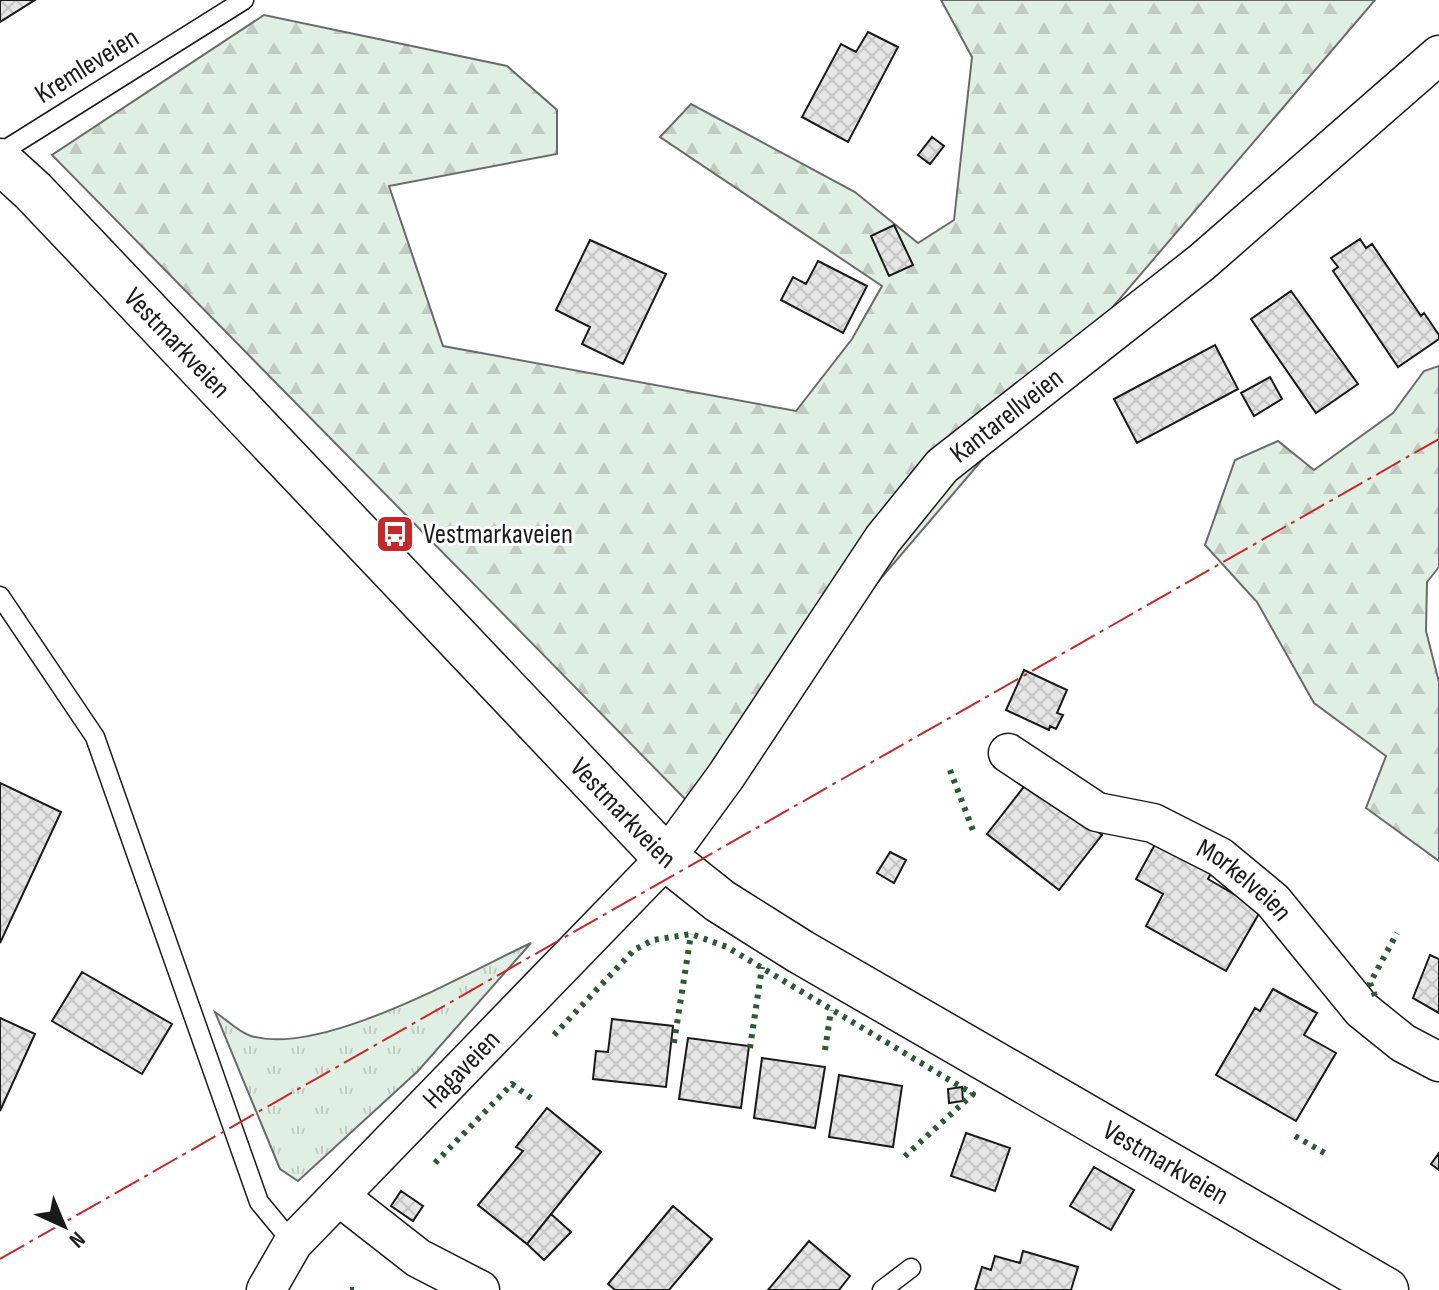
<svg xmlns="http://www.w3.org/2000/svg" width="1439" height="1290" font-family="'Sofia Sans Condensed',sans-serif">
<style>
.grass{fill:url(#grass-tufts);stroke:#6a6a6a;stroke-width:2}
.forest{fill:url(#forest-firs);stroke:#6a6a6a;stroke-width:2}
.building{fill:url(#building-cross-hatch);stroke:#1a1a1a;stroke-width:2}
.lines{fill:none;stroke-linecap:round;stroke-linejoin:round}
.lane-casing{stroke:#1a1a1a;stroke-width:21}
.street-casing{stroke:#1a1a1a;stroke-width:41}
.secondary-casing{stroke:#1a1a1a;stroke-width:47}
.lane{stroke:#fff;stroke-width:18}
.street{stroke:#fff;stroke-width:38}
.secondary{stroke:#fff;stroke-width:44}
.hedge{stroke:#2b5a34;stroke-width:6;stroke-dasharray:4 6;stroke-linecap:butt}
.power{stroke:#c62828;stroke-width:2;stroke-dasharray:28 6 4 6;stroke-linecap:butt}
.labels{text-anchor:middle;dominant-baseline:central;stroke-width:6;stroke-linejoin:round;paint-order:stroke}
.street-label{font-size:28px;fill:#1a1a1a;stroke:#fff}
.poi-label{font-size:28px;fill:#1a1a1a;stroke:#fff;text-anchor:start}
</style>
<defs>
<pattern id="grass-tufts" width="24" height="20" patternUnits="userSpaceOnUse" patternTransform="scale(2)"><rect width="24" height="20" fill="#e0efe3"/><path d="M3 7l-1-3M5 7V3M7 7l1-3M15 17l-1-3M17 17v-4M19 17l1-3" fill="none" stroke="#c0ccc2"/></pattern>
<pattern id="forest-firs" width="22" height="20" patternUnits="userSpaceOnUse" patternTransform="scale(2)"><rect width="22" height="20" fill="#e0efe3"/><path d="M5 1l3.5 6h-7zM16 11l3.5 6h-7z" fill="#c0ccc2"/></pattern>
<pattern id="building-cross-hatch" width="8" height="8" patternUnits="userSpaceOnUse" patternTransform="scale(2)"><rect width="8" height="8" fill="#e6e6e6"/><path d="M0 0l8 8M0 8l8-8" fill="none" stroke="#c5c5c5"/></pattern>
</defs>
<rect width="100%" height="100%" fill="#fff"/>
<path class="grass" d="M 531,943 L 418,1071 L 298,1181 L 280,1169 L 215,1012 C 226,1019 238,1032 251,1036 C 321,1057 465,974 531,943 Z"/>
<path class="forest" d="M 941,0 L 1375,0 L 689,803 L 52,155 L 264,15 L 507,66 L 557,110 L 557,154 L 389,186 L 443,346 L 796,411 L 852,339 L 882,286 L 660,137 L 691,104 L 855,192 L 918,243 L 954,220 L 972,57 Z
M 1439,366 L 1439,567 L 1427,582 L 1426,631 L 1439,682 L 1439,861 L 1366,808 L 1386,756 L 1314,703 L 1257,602 L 1205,545 L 1235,460 L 1278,441 L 1314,470 L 1393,413 L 1424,371 Z"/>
<path class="building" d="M 0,0 L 35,0 L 0,22 Z
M 868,32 L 898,47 L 848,142 L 802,117 L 841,44 L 856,52 Z
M 932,137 L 944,146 L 930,164 L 918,155 Z
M 894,225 L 913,265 L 889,276 L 871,236 Z
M 1360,239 L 1366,248 L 1372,244 L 1421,316 L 1424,313 L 1439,335 L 1439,339 L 1398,367 L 1333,271 L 1338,267 L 1331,258 Z
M 590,240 L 666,274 L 623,364 L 582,344 L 590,327 L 556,310 Z
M 818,261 L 867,286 L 843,333 L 781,300 L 793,277 L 806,284 Z
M 1291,291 L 1358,384 L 1316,413 L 1251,319 Z
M 1215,345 L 1238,389 L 1137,443 L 1114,399 Z
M 1270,377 L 1282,399 L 1254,416 L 1241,393 Z
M 1024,670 L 1067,690 L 1057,713 L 1063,715 L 1056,729 L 1050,726 L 1049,730 L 1006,710 Z
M 1030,779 L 1102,835 L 1059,890 L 987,834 Z
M 0,783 L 61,812 L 0,943 Z
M 1159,837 L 1214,868 L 1208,879 L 1261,910 L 1226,971 L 1146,926 L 1163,894 L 1136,879 Z
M 890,852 L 906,860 L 894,883 L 877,873 Z
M 1430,955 L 1439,959 L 1439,1013 L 1413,998 Z
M 82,972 L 172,1024 L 142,1074 L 52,1021 Z
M 1273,989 L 1317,1013 L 1304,1035 L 1336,1053 L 1296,1121 L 1216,1075 L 1255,1008 L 1260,1011 Z
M 0,1018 L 35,1034 L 0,1111 Z
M 612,1019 L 673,1026 L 666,1087 L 593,1079 L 596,1051 L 608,1052 Z
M 688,1038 L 749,1046 L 741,1108 L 679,1099 Z
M 762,1058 L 825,1067 L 815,1128 L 754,1118 Z
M 839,1075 L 902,1086 L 893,1147 L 829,1137 Z
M 962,1087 L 963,1101 L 949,1103 L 948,1089 Z
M 547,1108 L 601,1152 L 527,1244 L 478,1205 L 523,1151 L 516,1147 Z
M 966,1133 L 1010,1148 L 995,1191 L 951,1176 Z
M 1439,1153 L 1439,1170 L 1431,1164 Z
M 1094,1167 L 1134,1190 L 1111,1230 L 1070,1206 Z
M 401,1191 L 423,1206 L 413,1221 L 391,1206 Z
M 673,1206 L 712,1239 L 669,1290 L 615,1290 L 608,1284 Z
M 551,1214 L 571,1232 L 544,1260 L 527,1244 Z
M 809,1241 L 850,1276 L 839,1290 L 768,1290 Z
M 1023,1251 L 1078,1267 L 1071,1290 L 975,1290 L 982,1267 L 991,1270 L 995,1256 L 1020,1263 Z"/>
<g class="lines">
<defs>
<path id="lane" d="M 0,153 L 244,0
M 0,596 L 95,737 L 259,1202 L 293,1243
M 882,1290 L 911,1268"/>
<g id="street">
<path id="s1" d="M 1008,753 L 1097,812 L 1153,823 L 1220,857 L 1273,901 L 1362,1010 L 1403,1043 L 1439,1062"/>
<path d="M 340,1197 L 418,1258 L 480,1290"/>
<path id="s2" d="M 266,1290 L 293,1243 L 666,858 L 726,776 L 883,539 L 942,466 L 1202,262 L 1439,55"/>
</g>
<g id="secondary">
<path id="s3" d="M 0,161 L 33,191 L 666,858 L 720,901 L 801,952 L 1386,1290"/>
</g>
</defs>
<use href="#lane" class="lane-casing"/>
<use href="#street" class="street-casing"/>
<use href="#secondary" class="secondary-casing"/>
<use href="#lane" class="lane"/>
<use href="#street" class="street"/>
<use href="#secondary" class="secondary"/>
<path class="hedge" d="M 950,770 L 974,833
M 1375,996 L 1370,983 L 1397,933
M 554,1035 L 634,950 L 653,940 L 691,934 L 727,947 L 973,1094 L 904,1157
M 674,1043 L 691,934
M 750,1048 L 762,967
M 825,1050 L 831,1010
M 1295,1136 L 1328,1155
M 435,1163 L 512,1084 L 532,1099
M 350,1290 L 357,1290"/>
<path class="power" d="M 0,1259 L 1439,439"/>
</g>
<defs>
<symbol id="bus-square" viewBox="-11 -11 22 22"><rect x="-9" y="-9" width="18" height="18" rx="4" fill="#c62828" stroke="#fff"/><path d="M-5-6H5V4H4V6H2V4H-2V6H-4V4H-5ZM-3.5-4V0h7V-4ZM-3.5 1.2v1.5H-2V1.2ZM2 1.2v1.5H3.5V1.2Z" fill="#fff"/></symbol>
</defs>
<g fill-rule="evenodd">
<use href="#bus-square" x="373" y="512" width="44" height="44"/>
</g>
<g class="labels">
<g class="street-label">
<text transform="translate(87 66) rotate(-32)">Kremleveien</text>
<text stroke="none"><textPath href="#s3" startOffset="254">Vestmarkveien</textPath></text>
<text stroke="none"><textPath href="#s2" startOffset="1152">Kantarellveien</textPath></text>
<text stroke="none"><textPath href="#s3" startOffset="902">Vestmarkveien</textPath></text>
<text stroke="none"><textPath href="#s1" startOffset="272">Morkelveien</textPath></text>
<text stroke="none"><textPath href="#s2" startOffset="296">Hagaveien</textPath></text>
<text stroke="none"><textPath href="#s3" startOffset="1550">Vestmarkveien</textPath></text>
</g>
<g class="poi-label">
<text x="423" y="534">Vestmarkaveien</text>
</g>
</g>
<g transform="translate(64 1226) rotate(136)" stroke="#ffffff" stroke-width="6" paint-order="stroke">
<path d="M0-6L14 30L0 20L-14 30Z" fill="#1a1a1a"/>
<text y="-12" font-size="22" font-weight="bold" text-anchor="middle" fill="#1a1a1a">N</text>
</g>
</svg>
